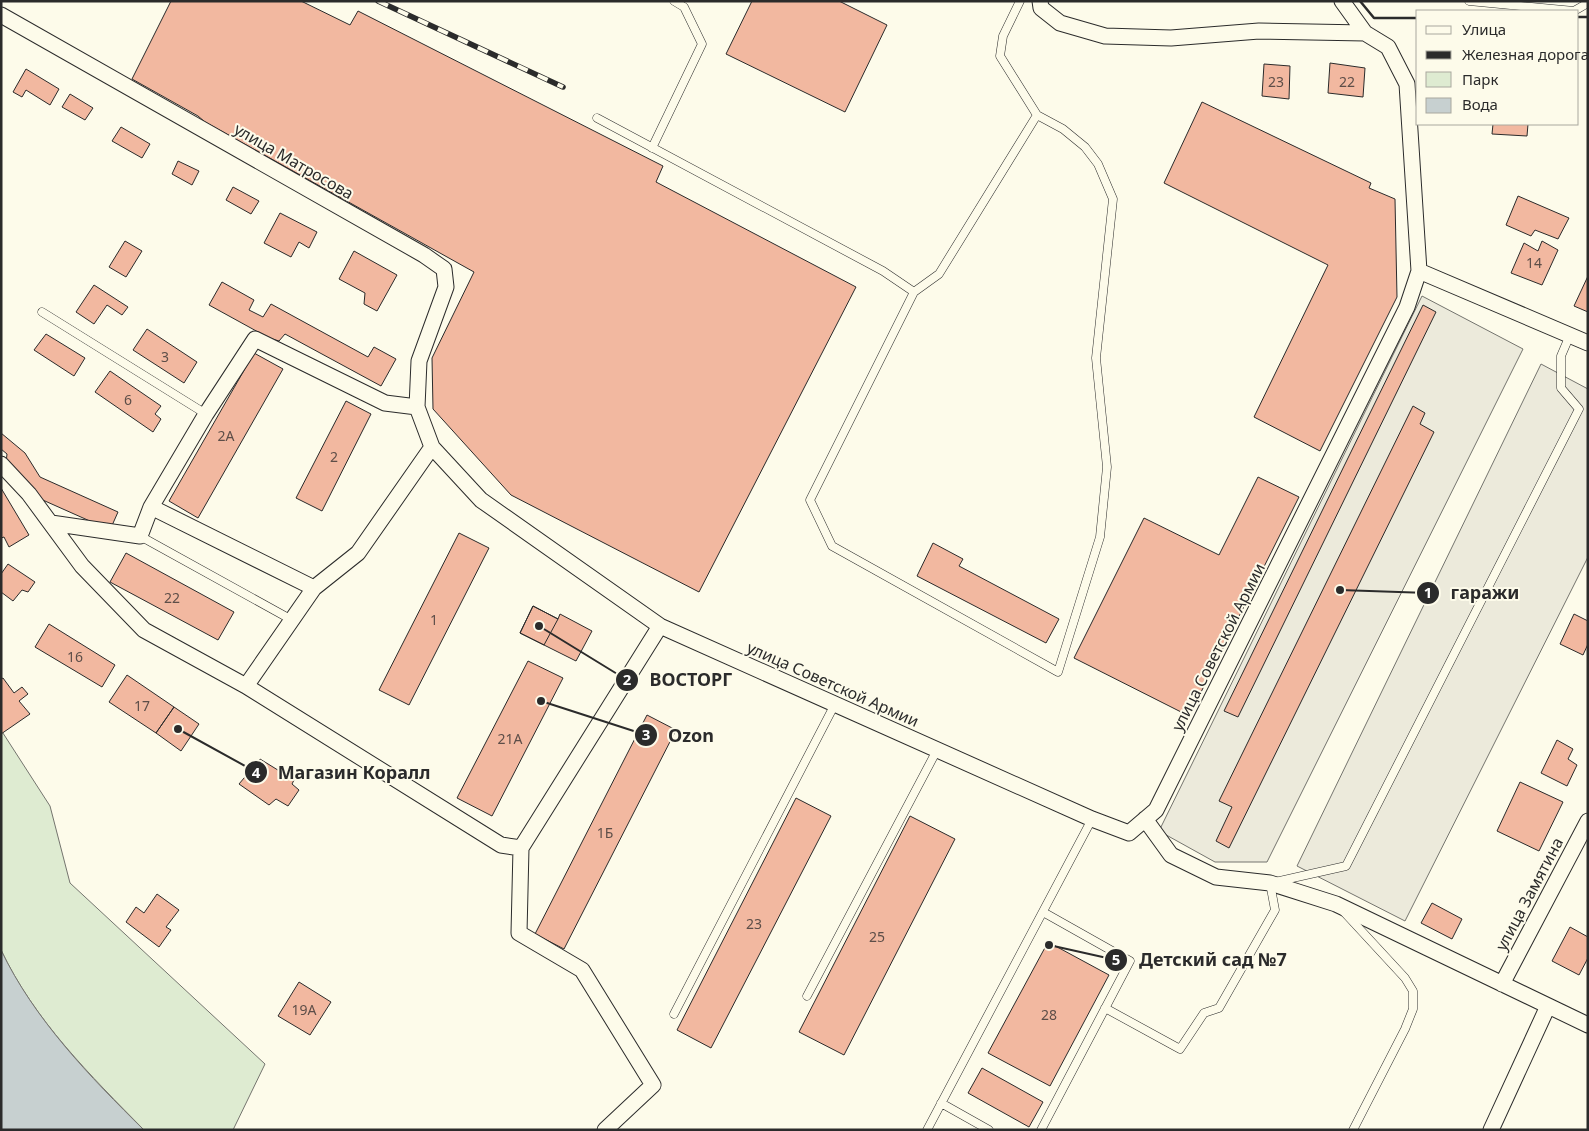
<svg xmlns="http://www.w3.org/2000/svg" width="1589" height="1131" font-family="'Noto Sans',sans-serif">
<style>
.green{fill:#deebd1;stroke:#74746e}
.parking{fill:#eceadb;stroke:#74746e}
.water{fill:#c7d0d0;stroke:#74746e}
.building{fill:#f2b8a0;stroke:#2b2b2b}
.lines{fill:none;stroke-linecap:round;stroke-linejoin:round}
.service-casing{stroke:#2b2b2b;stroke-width:9}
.minor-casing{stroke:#2b2b2b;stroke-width:17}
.service{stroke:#fdfbea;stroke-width:8}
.minor{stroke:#fdfbea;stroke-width:15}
.rail-casing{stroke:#2b2b2b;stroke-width:5.5}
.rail{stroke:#fdfbea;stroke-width:4;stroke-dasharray:11;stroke-linecap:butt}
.wall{stroke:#2b2b2b;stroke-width:2.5}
.labels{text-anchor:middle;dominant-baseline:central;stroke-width:4;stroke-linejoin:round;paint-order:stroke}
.number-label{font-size:14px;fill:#5d4e48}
.street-label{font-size:16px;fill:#2b2b2b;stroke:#fdfbea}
.leader{fill:none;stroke:#2b2b2b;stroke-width:2}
.callout-dot{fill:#2b2b2b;stroke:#fdfbea;stroke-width:2}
.mark-label{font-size:15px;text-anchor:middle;font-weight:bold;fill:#fff}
.callout-label{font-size:18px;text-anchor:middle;font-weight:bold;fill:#2b2b2b;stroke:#fdfbea;stroke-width:4;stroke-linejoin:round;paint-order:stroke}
</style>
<rect width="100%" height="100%" fill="#fdfbea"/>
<path class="green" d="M 1,730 L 50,806 L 70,883 L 265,1064 L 233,1130 L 144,1130 C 91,1076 34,1020 1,950 Z"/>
<path class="parking" d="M 1422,296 L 1523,349 L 1267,862 L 1215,862 L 1159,831 Z
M 1541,364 L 1588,389 L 1588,557 L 1405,921 L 1297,866 Z"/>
<path class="water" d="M 1,950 C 34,1019 90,1077 144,1130 L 1,1130 Z"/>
<path class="building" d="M 171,1 L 301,1 L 350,25 L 358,11 L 663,166 L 656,182 L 856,287 L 699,592 L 511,495 L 433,409 L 432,358 L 474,272 L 205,122 L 198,116 L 132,79 Z
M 752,1 L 839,1 L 887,25 L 845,112 L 726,54 Z
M 1330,63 L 1365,68 L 1363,97 L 1328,93 Z
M 1264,64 L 1290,66 L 1289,99 L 1262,96 Z
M 26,69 L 59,89 L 50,105 L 26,90 L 22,97 L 13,92 Z
M 70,94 L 93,108 L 85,120 L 62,107 Z
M 1202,102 L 1371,183 L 1369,188 L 1395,199 L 1397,297 L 1320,451 L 1254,417 L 1328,265 L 1164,183 Z
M 1493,124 L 1528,124 L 1527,136 L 1492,134 Z
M 121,127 L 150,144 L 142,158 L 112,141 Z
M 178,161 L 199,171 L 192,185 L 172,174 Z
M 233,187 L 259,201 L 251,214 L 226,200 Z
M 1518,196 L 1569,218 L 1558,239 L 1535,230 L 1531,236 L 1506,225 Z
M 280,213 L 317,232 L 309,248 L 299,242 L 291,257 L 264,243 Z
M 125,241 L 142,251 L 126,277 L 109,267 Z
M 1542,241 L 1558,250 L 1542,285 L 1511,273 L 1524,243 L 1538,251 Z
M 354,251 L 397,275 L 377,311 L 364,304 L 365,293 L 339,279 Z
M 1588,276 L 1588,312 L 1574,306 Z
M 222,282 L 254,300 L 249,310 L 263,317 L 271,304 L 368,357 L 374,347 L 396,359 L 381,386 L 285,334 L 279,341 L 269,338 L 209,305 Z
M 94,285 L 128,307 L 122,315 L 107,305 L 94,324 L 76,312 Z
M 1423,305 L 1436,312 L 1238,717 L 1224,711 Z
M 147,329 L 197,362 L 184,383 L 133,350 Z
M 46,334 L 85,358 L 74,376 L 34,350 Z
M 254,353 L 283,369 L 198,518 L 169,501 Z
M 110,371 L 161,406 L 155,414 L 161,419 L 153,432 L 95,392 Z
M 346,401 L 371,414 L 322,511 L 296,498 Z
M 1413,406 L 1425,413 L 1420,424 L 1434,432 L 1229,848 L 1216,841 L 1232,807 L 1219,801 Z
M 1,433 L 25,453 L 40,477 L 118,512 L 110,530 L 36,497 L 6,463 L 7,454 L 1,449 Z
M 1258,477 L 1299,497 L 1189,716 L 1074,658 L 1144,518 L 1219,555 Z
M 1,488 L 29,535 L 9,547 L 4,537 L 1,538 Z
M 459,533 L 489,548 L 409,705 L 379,690 Z
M 933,543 L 963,559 L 959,566 L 1059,619 L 1046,643 L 917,576 Z
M 126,553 L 234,612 L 218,640 L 110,582 Z
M 8,564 L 35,582 L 28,592 L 22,590 L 13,601 L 1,592 L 1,574 Z
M 533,606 L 558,619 L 560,614 L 592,631 L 576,661 L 520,633 Z
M 533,606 L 558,619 L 544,645 L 520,633 Z
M 1574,614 L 1588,621 L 1588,644 L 1583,655 L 1560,644 Z
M 49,624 L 115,665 L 102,687 L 35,647 Z
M 528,661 L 563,678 L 492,816 L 457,798 Z
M 127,675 L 174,707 L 156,733 L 109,702 Z
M 3,678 L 14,693 L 22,687 L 28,694 L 19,701 L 30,714 L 1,734 L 1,679 Z
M 174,707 L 199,724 L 181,751 L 156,733 Z
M 647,715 L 676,730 L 564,949 L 535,934 Z
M 1557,740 L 1573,749 L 1568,759 L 1577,765 L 1567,786 L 1541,773 Z
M 260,759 L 294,780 L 292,784 L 299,790 L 288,806 L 276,799 L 269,805 L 239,784 Z
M 1520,782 L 1563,802 L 1539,851 L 1497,831 Z
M 796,798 L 831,816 L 711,1048 L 677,1030 Z
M 910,816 L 955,839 L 844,1055 L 799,1032 Z
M 157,894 L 179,910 L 166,927 L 171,930 L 159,947 L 126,922 L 136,907 L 144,913 Z
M 1432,903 L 1462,919 L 1452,939 L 1421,923 Z
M 1570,927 L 1588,937 L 1588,958 L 1579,975 L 1552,961 Z
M 1048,942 L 1109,975 L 1050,1086 L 988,1053 Z
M 299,982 L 331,1002 L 310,1035 L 278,1016 Z
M 982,1068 L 1043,1102 L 1029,1127 L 968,1093 Z"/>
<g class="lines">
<defs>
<path id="service" d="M 1020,1 L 1003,36 L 1000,56 L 1037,115 L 1063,129 L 1085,147 L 1098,164 L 1113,199 L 1096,358 L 1107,467 L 1100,537 L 1058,672 L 832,546 L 810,500 L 914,292 L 939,274 L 1037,115
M 1469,1 L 1574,11 L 1588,3
M 597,118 L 883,271 L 914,292
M 652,148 L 702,44 L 684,7 L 674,1
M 42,312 L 206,414
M 140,536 L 292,620
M 1344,912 L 1405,978 L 1413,991 L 1413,1009 L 1405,1029 L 1353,1130
M 807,996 L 937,750
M 1105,1008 L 1180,1049 L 1204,1013 L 1219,1008 L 1275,910 L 1270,883 L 1346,866 L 1579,409 L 1561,388 L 1561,356 L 1570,335
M 674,1014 L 835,704
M 941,1103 L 989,1130
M 927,1130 L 1092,819
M 1041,1130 L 1130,961 L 1043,912"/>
<path id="minor" d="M 1040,1 L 1041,8 L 1060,23 L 1105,36 L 1171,38 L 1259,31 L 1365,33
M 1,15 L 424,255 L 444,269 L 446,287 L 419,361 L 417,407
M 1419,271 L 1588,343
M 1,464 L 29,494 L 82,566 L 144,630 L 246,686 L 314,588 L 358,553 L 432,447
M 51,523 L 140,536 L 151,507
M 314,588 L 151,507 L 206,414 L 255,339 L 385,403 L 417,407 L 432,447 L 481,500 L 660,626 L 1092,819 L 1129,833 L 1156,810 L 1407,307 L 1419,271 L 1407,84 L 1388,47 L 1365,33 L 1342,1
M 246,686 L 501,845 L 521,848 L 660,626
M 1145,819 L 1171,855 L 1216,877 L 1270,883 L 1336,904 L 1588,1025
M 521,848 L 519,933 L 582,970 L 653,1085 L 605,1130
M 1502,984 L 1588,821
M 1491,1130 L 1548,1006"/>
</defs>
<use href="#service" class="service-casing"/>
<use href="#minor" class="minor-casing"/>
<use href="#service" class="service"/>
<use href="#minor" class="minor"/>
<defs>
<path id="rail" d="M 378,1 L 563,87"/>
</defs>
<use href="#rail" class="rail-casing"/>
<use href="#rail" class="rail"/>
<path class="wall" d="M 1360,1 L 1374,18 L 1418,18
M 1578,17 L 1588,17"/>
</g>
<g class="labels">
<g class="number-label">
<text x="1276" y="81">23</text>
<text x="1347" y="81">22</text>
<text x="1534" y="262">14</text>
<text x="165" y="356">3</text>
<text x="128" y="399">6</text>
<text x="226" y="435">2А</text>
<text x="334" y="456">2</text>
<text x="172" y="597">22</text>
<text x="434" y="619">1</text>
<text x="75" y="656">16</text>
<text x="142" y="705">17</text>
<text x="510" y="738">21А</text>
<text x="605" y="832">1Б</text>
<text x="754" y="923">23</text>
<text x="877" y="936">25</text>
<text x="304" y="1009">19А</text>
<text x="1049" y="1014">28</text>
</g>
<g class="street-label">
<text transform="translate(294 161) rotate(30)">улица Матросова</text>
<text transform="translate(1218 647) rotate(-63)">улица Советской Армии</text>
<text transform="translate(833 684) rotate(24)">улица Советской Армии</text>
<text transform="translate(1529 894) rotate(-62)">улица Замятина</text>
</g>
</g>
<path class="leader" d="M1340 590L1428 593M539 626L627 680M541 701L646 735M178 729L256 772M1049 945L1116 960"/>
<g class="callout-dot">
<circle cx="1340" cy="590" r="5"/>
<circle cx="539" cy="626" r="5"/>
<circle cx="541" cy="701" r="5"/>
<circle cx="178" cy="729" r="5"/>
<circle cx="1049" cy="945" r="5"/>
<circle cx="1428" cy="593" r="12"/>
<circle cx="627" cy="680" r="12"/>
<circle cx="646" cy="735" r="12"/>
<circle cx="256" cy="772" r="12"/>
<circle cx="1116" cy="960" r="12"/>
</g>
<g class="mark-label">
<text x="1428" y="598">1</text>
<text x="627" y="685">2</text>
<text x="646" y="740">3</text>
<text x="256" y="778">4</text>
<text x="1116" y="965">5</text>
</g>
<g class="callout-label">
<text x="1485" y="599">гаражи</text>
<text x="691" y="686">ВОСТОРГ</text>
<text x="691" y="742">Ozon</text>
<text x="354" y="779">Магазин Коралл</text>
<text x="1213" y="966">Детский сад №7</text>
</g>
<rect width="1589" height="1131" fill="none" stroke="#2b2b2b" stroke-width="5"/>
<rect x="1416" y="10" width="162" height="115" fill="#fdfbea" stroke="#a9a89e"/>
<rect x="1426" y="26" width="25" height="8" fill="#fdfbea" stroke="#a9a89e"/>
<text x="1462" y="35" font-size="15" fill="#2b2b2b">Улица</text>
<rect x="1426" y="51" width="25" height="8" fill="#2b2b2b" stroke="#a9a89e"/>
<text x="1462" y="60" font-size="15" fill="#2b2b2b">Железная дорога</text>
<rect x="1426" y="72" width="25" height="15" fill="#deebd1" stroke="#a9a89e"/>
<text x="1462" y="85" font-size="15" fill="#2b2b2b">Парк</text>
<rect x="1426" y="98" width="25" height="15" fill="#c7d0d0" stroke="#a9a89e"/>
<text x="1462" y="110" font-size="15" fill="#2b2b2b">Вода</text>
</svg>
